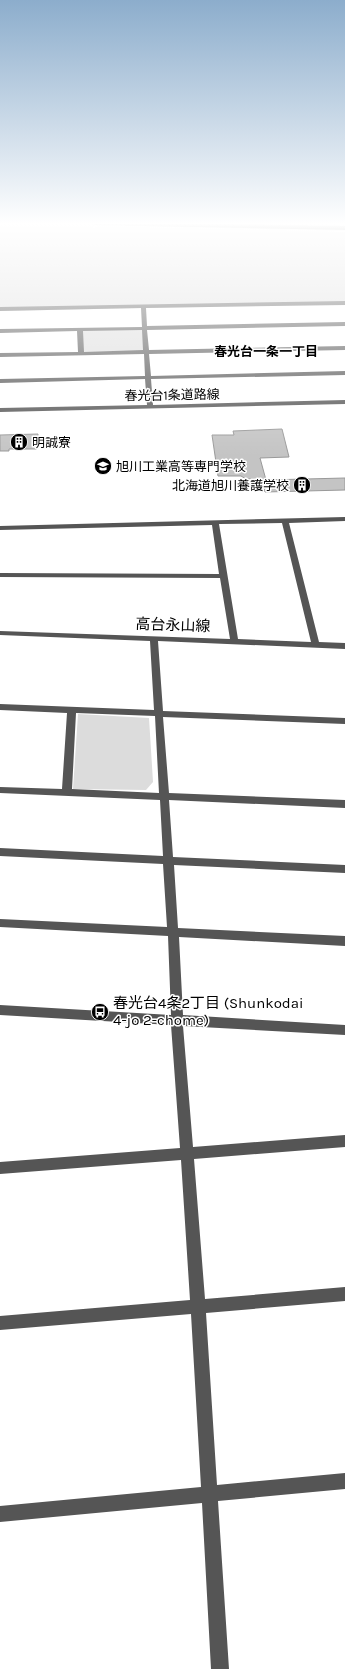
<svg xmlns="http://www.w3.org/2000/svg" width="345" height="1669" font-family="Karla,'Noto Sans JP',sans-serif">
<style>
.green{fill:#dcdcdc}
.building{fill:#c4c4c4;stroke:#999}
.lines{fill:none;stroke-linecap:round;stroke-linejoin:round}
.highway-tunnel{stroke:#d9d9d9;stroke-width:6;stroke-dasharray:6 3;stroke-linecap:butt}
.highway-casing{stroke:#dbdbdb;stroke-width:2}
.minor{fill:#555;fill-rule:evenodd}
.highway{fill:#000;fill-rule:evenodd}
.labels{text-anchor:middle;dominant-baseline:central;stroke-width:3;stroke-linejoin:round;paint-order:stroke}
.far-neighbourhood-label{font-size:13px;font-weight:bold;fill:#000;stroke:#fff}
.far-street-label{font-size:13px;fill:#000;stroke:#fff}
.far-poi-label{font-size:13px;fill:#000;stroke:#fff;text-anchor:start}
.street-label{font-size:15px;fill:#000;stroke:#fff}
.poi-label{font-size:15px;fill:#000;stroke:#fff;text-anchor:start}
</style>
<rect width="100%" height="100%" fill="#fff"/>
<path class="green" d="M 4,222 L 92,222 L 93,228 L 99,226 L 345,232 L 345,304 L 0,311 L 0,225 L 3,225 Z
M 144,329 L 146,351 L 81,353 L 80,330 Z
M 78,714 L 149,718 L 153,782 L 146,790 L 73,789 Z"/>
<path class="building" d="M 282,429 L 289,457 L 260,458 L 266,480 L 345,478 L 345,490 L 265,492 L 264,488 L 257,488 L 255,479 L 246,479 L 241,476 L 218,476 L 212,435 L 234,435 L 233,431 Z
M 38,434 L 37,449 L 9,449 L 9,451 L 0,451 L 0,435 Z"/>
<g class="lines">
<path class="highway-tunnel" d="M 11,222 L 96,223"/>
<defs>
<path id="highway" d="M 94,222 L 345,226 L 345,230 L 96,225 L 94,224 Z"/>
</defs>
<use href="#highway" class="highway-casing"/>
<path class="minor" d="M 345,301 L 345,305 L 146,308 L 147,326 L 345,322 L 345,326 L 147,330 L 149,350 L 345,346 L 345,350 L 149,354 L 151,376 L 345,371 L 345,375 L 151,379 L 153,405 L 345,400 L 345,404 L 0,412 L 0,408 L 147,405 L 145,379 L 0,383 L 0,379 L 145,376 L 144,354 L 0,357 L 0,353 L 78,352 L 77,331 L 0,333 L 0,329 L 142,327 L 141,308 L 0,311 L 0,307 ZM 142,330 L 143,350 L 84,352 L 83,331 Z
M 345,517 L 345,521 L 289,523 L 319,642 L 345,643 L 345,649 L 158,641 L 163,711 L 345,718 L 345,724 L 163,717 L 169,793 L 345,800 L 345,808 L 169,800 L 173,857 L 345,865 L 345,873 L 174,865 L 178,928 L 345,936 L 345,946 L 179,937 L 183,1015 L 345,1025 L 345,1035 L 183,1026 L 193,1147 L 345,1135 L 345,1147 L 194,1159 L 205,1299 L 345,1287 L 345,1301 L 206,1313 L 217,1485 L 345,1473 L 345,1489 L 218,1501 L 229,1669 L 211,1669 L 202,1503 L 0,1522 L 0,1506 L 201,1487 L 191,1314 L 0,1330 L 0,1316 L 190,1300 L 181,1160 L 0,1174 L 0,1162 L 180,1148 L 171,1025 L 0,1015 L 0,1005 L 171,1015 L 168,936 L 0,927 L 0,919 L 167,927 L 163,864 L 0,856 L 0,848 L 163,856 L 160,800 L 0,793 L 0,787 L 62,789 L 67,713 L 0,710 L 0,704 L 154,710 L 150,641 L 0,635 L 0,631 L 230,639 L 220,578 L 0,577 L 0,573 L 219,574 L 212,525 L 0,530 L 0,526 ZM 282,523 L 311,642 L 238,639 L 219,524 ZM 76,713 L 155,716 L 159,793 L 72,789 Z"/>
<use href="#highway" class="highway"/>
</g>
<linearGradient id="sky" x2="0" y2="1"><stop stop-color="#8cadcc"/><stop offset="0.49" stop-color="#fff"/><stop offset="1" stop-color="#fff" stop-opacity="0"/></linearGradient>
<rect width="345" height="456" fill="url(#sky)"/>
<defs>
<symbol id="building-disc" viewBox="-11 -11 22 22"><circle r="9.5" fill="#000" stroke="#fff"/><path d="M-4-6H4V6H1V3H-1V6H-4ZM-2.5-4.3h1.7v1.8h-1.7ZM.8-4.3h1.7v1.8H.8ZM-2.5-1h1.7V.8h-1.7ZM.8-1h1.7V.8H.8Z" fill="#fff"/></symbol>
<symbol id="school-disc" viewBox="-11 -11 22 22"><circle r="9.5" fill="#000" stroke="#fff"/><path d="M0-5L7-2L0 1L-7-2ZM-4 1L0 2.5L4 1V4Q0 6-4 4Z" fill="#fff"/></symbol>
<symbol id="bus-disc" viewBox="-11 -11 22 22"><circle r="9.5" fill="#000" stroke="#fff"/><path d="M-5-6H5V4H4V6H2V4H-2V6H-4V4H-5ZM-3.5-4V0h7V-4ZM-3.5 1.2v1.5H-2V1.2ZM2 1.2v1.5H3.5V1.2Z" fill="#fff"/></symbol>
</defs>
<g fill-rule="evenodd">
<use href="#building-disc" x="9" y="432" width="20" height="20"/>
<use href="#school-disc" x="93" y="456" width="20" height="20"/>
<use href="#building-disc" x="292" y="475" width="20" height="20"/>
<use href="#bus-disc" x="90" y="1002" width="20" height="20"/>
</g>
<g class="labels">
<g class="far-neighbourhood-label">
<text x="266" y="351">春光台一条一丁目</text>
</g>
<g class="far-street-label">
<text transform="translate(172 395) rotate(-1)">春光台1条道路線</text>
</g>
<g class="far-poi-label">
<text x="32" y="442">明誠寮</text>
<text x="116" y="466">旭川工業高等専門学校</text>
<text x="289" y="485" text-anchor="end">北海道旭川養護学校</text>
</g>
<g class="street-label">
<text transform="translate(173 625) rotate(2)">高台永山線</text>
</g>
<g class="poi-label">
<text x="113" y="1003">春光台4条2丁目 (Shunkodai<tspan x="113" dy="17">4-jo 2-chome)</tspan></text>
</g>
</g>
</svg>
